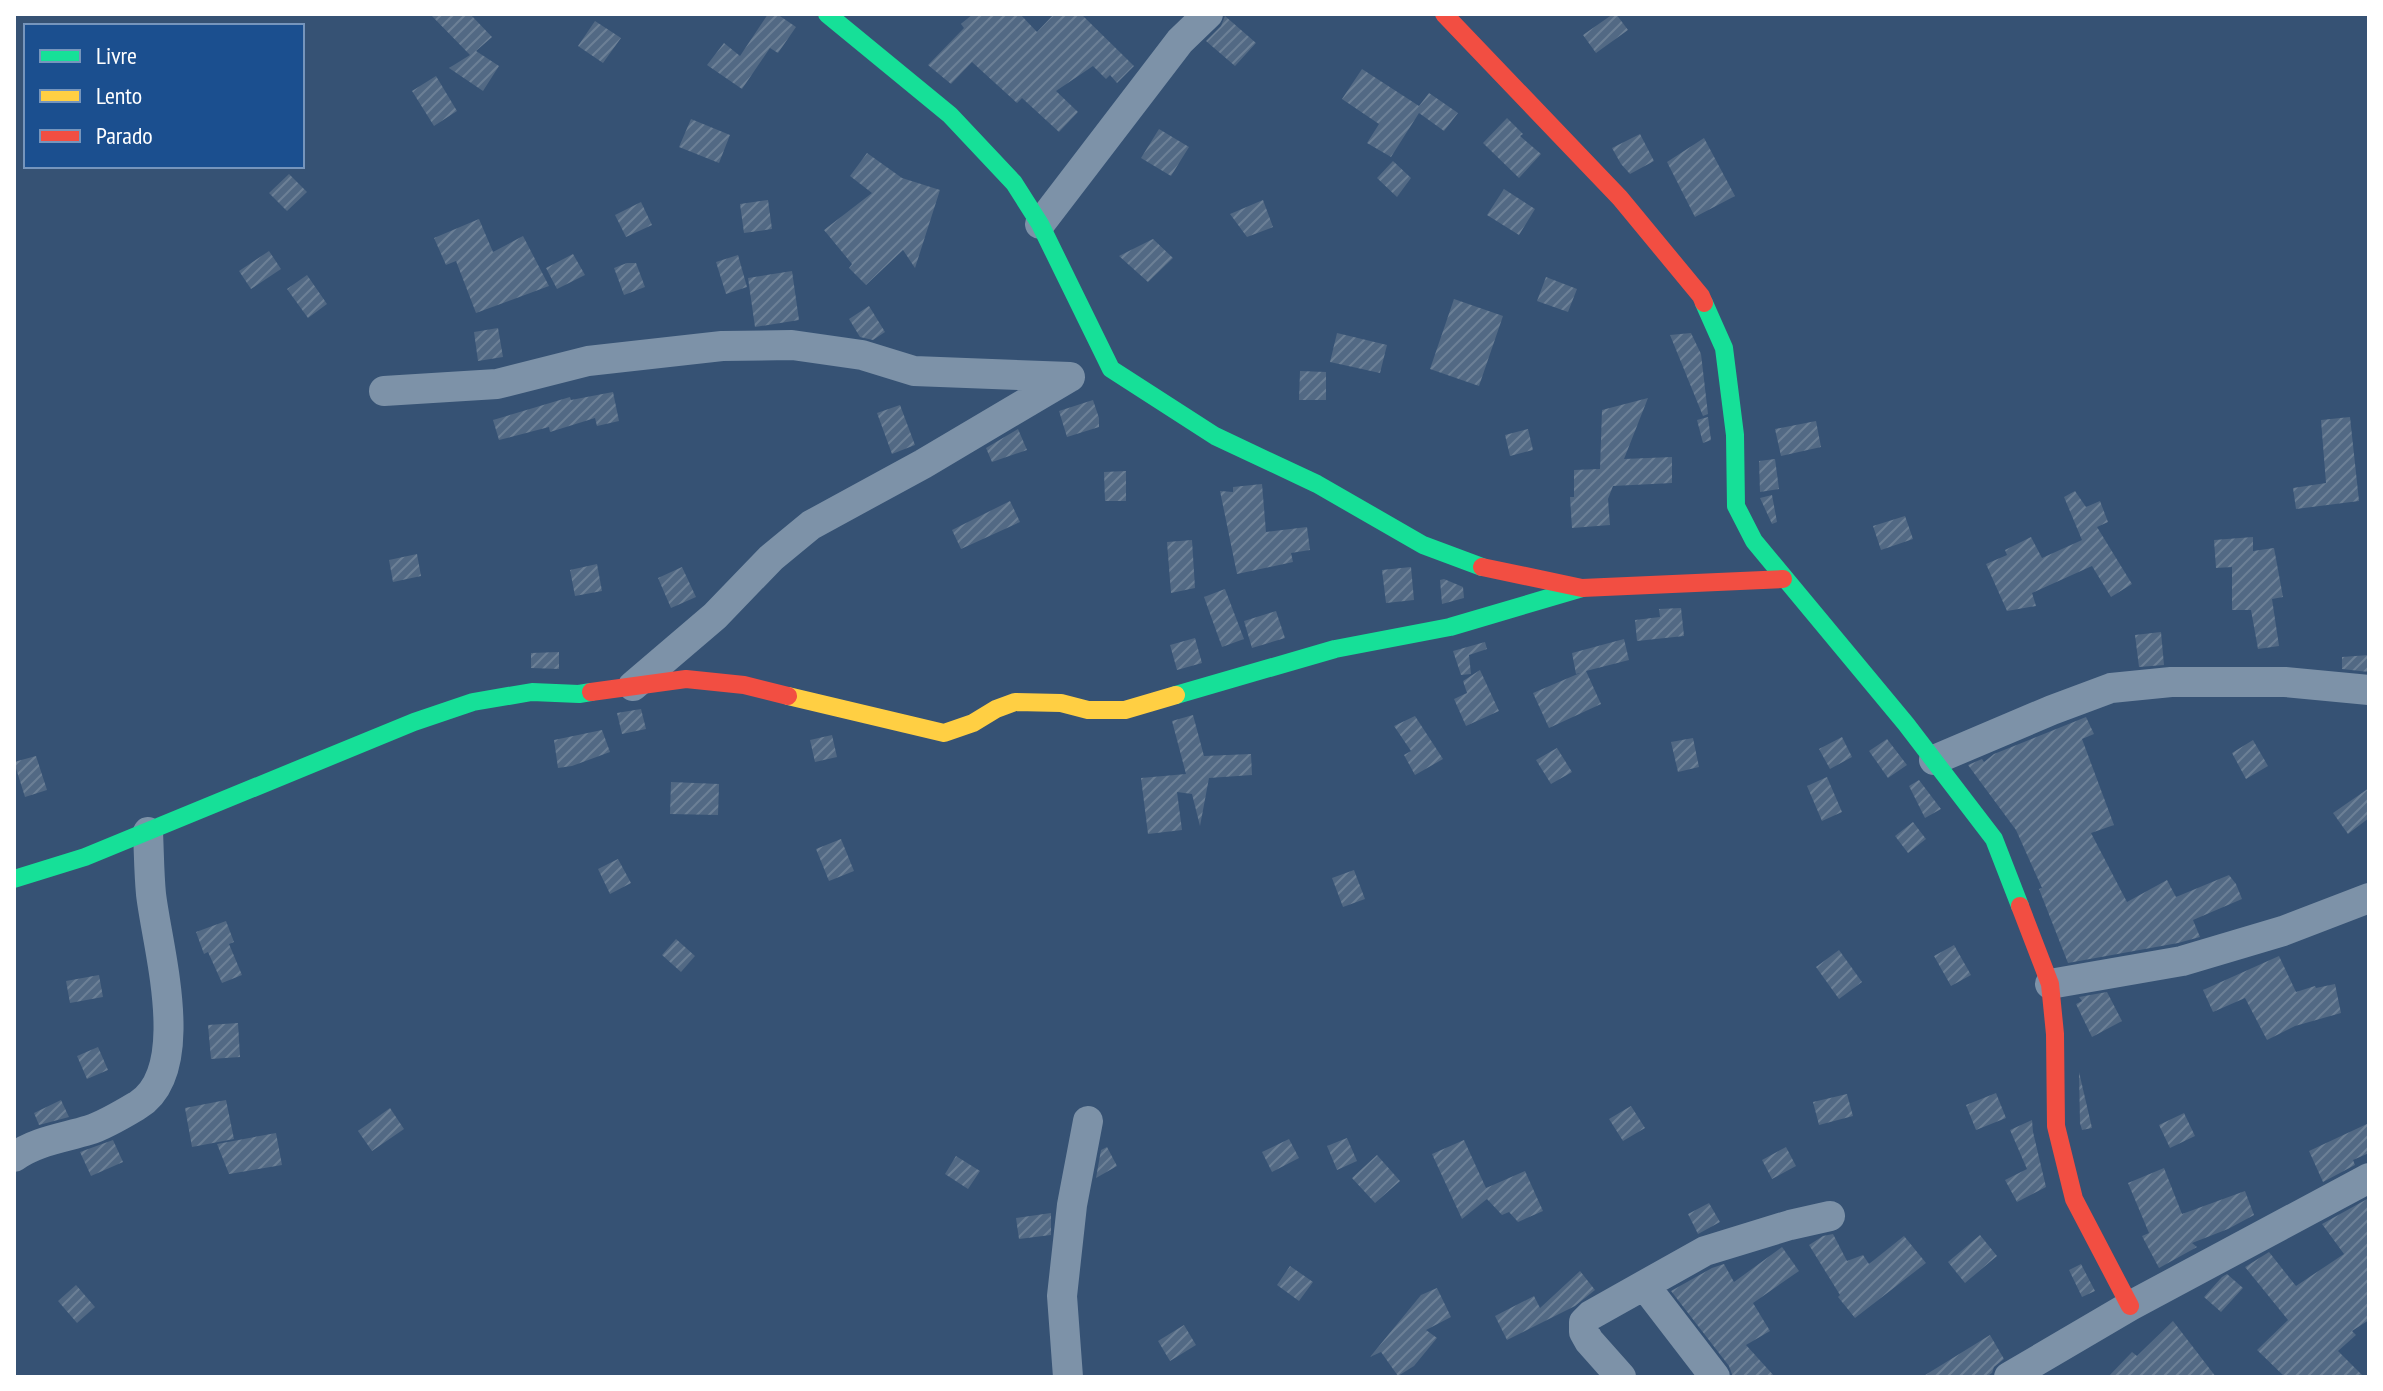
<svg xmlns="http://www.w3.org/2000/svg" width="2383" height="1391" font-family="'PT Sans Narrow',sans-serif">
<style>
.building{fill:url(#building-hatch)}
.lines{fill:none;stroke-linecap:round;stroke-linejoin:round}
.street{stroke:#7d92a8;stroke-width:30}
.fast{stroke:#16e098;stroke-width:18}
.slow{stroke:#ffcf43;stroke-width:18}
.jam{stroke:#f24e42;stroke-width:18}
</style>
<defs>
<pattern id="building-hatch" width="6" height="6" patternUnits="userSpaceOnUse" patternTransform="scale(2)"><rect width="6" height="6" fill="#526984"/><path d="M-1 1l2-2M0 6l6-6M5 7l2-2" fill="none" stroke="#6c8096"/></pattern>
</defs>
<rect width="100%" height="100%" fill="#365274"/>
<path class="building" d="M 430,14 L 470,14 L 492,37 L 476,51 L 499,66 L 483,91 L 449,68 L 470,55 Z
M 768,14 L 777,14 L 796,27 L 778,53 L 770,48 L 742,89 L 707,65 L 724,43 L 740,56 Z
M 973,14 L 1020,14 L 1037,32 L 1054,14 L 1081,14 L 1134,66 L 1117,83 L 1110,75 L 1106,79 L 1093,66 L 1056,91 L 1078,112 L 1059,132 L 1022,98 L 1017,103 L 972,62 L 951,84 L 928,65 L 964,28 L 961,24 Z
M 1613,14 L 1616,14 L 1628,30 L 1596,53 L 1583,35 Z
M 1225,16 L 1256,43 L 1235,66 L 1206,41 L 1221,26 Z
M 595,21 L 621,38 L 603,63 L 578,46 Z
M 1362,69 L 1419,106 L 1429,93 L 1458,113 L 1444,131 L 1419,113 L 1391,157 L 1367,143 L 1379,124 L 1342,99 Z
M 436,76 L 457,111 L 434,126 L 412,91 Z
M 1507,118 L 1523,134 L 1520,136 L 1541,154 L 1519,178 L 1483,143 Z
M 691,119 L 730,135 L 719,163 L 679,147 Z
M 1159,129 L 1189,147 L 1171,176 L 1141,158 Z
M 1640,134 L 1654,161 L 1630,174 L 1621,164 L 1612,148 Z
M 1704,138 L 1735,196 L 1695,217 L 1667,162 Z
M 867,153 L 902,178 L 940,190 L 915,268 L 903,250 L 866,285 L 849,268 L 852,264 L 824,230 L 872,193 L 850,176 Z
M 1393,161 L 1411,178 L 1397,197 L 1377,178 Z
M 289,174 L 307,192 L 287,211 L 269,193 Z
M 1504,189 L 1535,209 L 1519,235 L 1487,215 Z
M 768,200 L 772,229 L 744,233 L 740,204 Z
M 1263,200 L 1273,227 L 1247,237 L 1230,214 Z
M 641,202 L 652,225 L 626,237 L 615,215 Z
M 479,219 L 493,252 L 523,236 L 549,286 L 476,313 L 456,261 L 446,265 L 434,238 Z
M 1153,239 L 1173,258 L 1148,282 L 1119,256 Z
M 269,251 L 281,269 L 251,289 L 239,271 Z
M 573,254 L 585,275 L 557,289 L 546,268 Z
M 738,255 L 747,287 L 726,294 L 716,262 Z
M 627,263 L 636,263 L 645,287 L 624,295 L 614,268 Z
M 792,271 L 799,320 L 755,327 L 748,278 Z
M 307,275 L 327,304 L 308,318 L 287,289 Z
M 1546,277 L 1577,289 L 1568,312 L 1537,301 Z
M 1454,299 L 1503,316 L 1479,386 L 1430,369 Z
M 869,306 L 885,332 L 873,340 L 860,337 L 849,319 Z
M 498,328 L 503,357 L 478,361 L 474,332 Z
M 1337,333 L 1387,345 L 1380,373 L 1330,362 Z
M 1691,333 L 1701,354 L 1708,414 L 1703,416 L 1670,335 Z
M 1300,371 L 1326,372 L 1326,400 L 1299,400 Z
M 613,392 L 619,421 L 597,426 L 595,418 L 550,432 L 549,427 L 499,440 L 493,420 L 570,397 L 571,400 Z
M 1648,398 L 1624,459 L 1672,457 L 1672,483 L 1613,486 L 1608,499 L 1610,525 L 1572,528 L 1570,497 L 1574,497 L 1574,470 L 1600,469 L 1602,410 Z
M 1093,400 L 1099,418 L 1099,427 L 1067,437 L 1059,411 Z
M 900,405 L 915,445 L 892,454 L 877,413 Z
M 1708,417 L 1711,440 L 1703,443 L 1697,420 Z
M 2350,417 L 2359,501 L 2296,509 L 2293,488 L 2326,483 L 2321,420 Z
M 1816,421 L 1821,447 L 1781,456 L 1775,429 Z
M 1018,429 L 1027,450 L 992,462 L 986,448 Z
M 1528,429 L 1533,450 L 1510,456 L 1505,435 Z
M 1775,459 L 1779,489 L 1760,492 L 1759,461 Z
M 1126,471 L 1126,501 L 1105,501 L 1104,472 Z
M 1262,484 L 1266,532 L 1307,527 L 1310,550 L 1291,553 L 1293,562 L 1237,574 L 1220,491 L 1233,492 L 1233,487 Z
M 2075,491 L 2086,507 L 2100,501 L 2108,522 L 2097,527 L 2132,584 L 2111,597 L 2092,566 L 2032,593 L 2036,606 L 2007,611 L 1986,564 L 2007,555 L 2005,550 L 2031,537 L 2042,558 L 2082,540 L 2064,497 Z
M 1772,495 L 1777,522 L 1772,524 L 1760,498 Z
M 1010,501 L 1020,522 L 961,549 L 952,530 Z
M 1905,516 L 1913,539 L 1881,550 L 1873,526 Z
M 2253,537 L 2253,551 L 2274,548 L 2283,597 L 2272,599 L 2279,646 L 2258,649 L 2251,610 L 2232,610 L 2232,567 L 2216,568 L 2214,540 Z
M 1192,540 L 1195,588 L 1171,593 L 1167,542 Z
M 417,554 L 421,576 L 393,582 L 389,560 Z
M 597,564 L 602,591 L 575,596 L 570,570 Z
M 682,567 L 696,597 L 671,608 L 658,578 Z
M 1411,567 L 1414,600 L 1386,603 L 1382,570 Z
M 1444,579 L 1463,587 L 1464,598 L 1442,604 L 1440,580 Z
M 1225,589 L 1244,639 L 1222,647 L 1204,597 Z
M 1681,608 L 1684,636 L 1637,641 L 1635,620 L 1660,617 L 1659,609 Z
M 1276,611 L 1285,638 L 1252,648 L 1244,621 Z
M 2161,632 L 2164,665 L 2139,667 L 2135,635 Z
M 1195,638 L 1202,663 L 1177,670 L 1170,645 Z
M 1624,639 L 1629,660 L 1586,671 L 1601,704 L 1549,728 L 1533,693 L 1580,673 L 1576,674 L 1572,653 Z
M 1485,642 L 1487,649 L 1469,655 L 1471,674 L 1461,675 L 1453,651 Z
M 559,652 L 559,669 L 531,668 L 531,653 Z
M 2369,655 L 2369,672 L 2342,669 L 2342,657 Z
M 1480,670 L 1499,711 L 1466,726 L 1454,699 L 1467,693 L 1463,681 Z
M 641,709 L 646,729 L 622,734 L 617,713 Z
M 1193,715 L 1204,756 L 1251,754 L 1252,775 L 1209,778 L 1200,826 L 1192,794 L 1177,792 L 1182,830 L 1148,834 L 1141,778 L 1186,774 L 1172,721 Z
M 1415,716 L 1443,759 L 1415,775 L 1404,755 L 1411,751 L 1394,726 Z
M 2086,717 L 2094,734 L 2082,739 L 2114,825 L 2091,833 L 2127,902 L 2167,880 L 2176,897 L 2229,875 L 2236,884 L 2242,899 L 2193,920 L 2200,937 L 2178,943 L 2068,963 L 2039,889 L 2042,888 L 2016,830 L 1968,765 L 1982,759 L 1984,762 L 1994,754 Z
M 602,730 L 610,752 L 572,766 L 558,768 L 554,740 Z
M 832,735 L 837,757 L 815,762 L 810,740 Z
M 1842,737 L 1852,757 L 1830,769 L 1819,749 Z
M 1693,738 L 1699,767 L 1678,772 L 1671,742 Z
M 1887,739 L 1907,765 L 1888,778 L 1869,751 Z
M 2253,740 L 2268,766 L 2246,779 L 2232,753 Z
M 1557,748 L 1572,772 L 1551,784 L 1536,760 Z
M 36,756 L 47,790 L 25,797 L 14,762 Z
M 1827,777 L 1842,812 L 1822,821 L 1807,786 Z
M 1919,780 L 1941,809 L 1925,818 L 1909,786 Z
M 671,782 L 719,784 L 718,815 L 670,814 Z
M 2369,788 L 2369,818 L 2348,834 L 2333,813 Z
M 1913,822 L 1926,839 L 1908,853 L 1895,836 Z
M 841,839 L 854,871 L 829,881 L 816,849 Z
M 618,859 L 631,883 L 610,894 L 598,869 Z
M 1354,870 L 1365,899 L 1343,907 L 1332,878 Z
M 226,921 L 234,942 L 229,944 L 242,975 L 222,983 L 208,952 L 204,954 L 196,932 Z
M 676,939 L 695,956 L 681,972 L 662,955 Z
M 1954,945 L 1971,975 L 1951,986 L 1934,956 Z
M 1839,950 L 1862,982 L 1839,999 L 1816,967 Z
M 2279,956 L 2296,992 L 2315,986 L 2316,988 L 2335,984 L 2341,1013 L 2295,1026 L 2267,1040 L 2245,998 L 2213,1012 L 2203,990 Z
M 99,975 L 103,997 L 70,1003 L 66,981 Z
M 2107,992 L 2122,1021 L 2092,1037 L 2076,1004 L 2082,1001 L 2079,997 Z
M 238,1023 L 240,1057 L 211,1059 L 208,1025 Z
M 98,1047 L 108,1070 L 87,1079 L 77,1056 Z
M 2079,1072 L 2092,1128 L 2082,1130 L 2080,1123 Z
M 1996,1093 L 2006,1118 L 1976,1130 L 1966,1105 Z
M 1847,1094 L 1853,1116 L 1819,1125 L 1813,1102 Z
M 61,1100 L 69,1117 L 39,1125 L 34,1113 Z
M 226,1100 L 234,1139 L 192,1147 L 185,1108 Z
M 1631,1106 L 1645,1128 L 1623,1141 L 1609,1119 Z
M 390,1108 L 404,1129 L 372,1151 L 358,1131 Z
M 2184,1113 L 2195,1136 L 2170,1148 L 2159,1125 Z
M 2032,1120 L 2033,1132 L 2046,1187 L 2017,1202 L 2005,1180 L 2027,1169 L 2010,1130 Z
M 2369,1123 L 2369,1153 L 2353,1160 L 2355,1165 L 2323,1182 L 2309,1151 Z
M 276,1133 L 282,1165 L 229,1174 L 217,1144 Z
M 1347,1138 L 1357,1161 L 1337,1170 L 1327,1146 Z
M 1289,1139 L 1299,1158 L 1272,1172 L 1262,1152 Z
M 113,1140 L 123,1162 L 91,1176 L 80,1152 Z
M 1464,1140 L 1486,1188 L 1525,1171 L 1543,1211 L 1518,1222 L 1509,1212 L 1502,1215 L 1487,1199 L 1462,1219 L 1432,1154 Z
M 1107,1147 L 1117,1166 L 1096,1178 L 1101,1150 Z
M 1786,1147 L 1796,1166 L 1772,1179 L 1762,1160 Z
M 1377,1155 L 1400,1181 L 1375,1203 L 1352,1178 Z
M 956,1156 L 980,1171 L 968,1189 L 945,1174 Z
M 2164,1168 L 2182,1214 L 2245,1191 L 2254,1215 L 2228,1229 L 2192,1243 L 2197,1247 L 2159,1268 L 2142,1236 L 2149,1233 L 2128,1183 Z
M 2369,1198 L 2369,1320 L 2352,1331 L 2356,1335 L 2338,1351 L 2364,1377 L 2285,1377 L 2257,1350 L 2288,1320 L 2245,1267 L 2269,1252 L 2296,1286 L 2344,1254 L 2322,1224 Z
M 1709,1203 L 1720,1222 L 1698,1234 L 1688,1214 Z
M 1051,1213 L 1051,1235 L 1019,1239 L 1016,1218 Z
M 1833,1234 L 1847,1261 L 1863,1255 L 1869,1264 L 1904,1236 L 1926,1263 L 1855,1318 L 1838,1297 L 1840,1295 L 1809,1245 L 1823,1236 Z
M 1980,1235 L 1997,1256 L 1965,1283 L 1948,1262 Z
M 1782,1247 L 1799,1271 L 1753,1303 L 1770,1331 L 1746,1345 L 1775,1377 L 1733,1377 L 1729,1366 L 1671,1291 L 1712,1268 L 1724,1264 L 1734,1282 Z
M 2081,1264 L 2095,1291 L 2082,1297 L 2069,1270 Z
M 1290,1266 L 1313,1282 L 1299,1301 L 1277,1285 Z
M 1580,1271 L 1595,1290 L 1575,1306 L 1507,1340 L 1495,1316 L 1534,1296 L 1540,1308 Z
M 2227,1274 L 2243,1288 L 2221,1312 L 2204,1297 L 2222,1277 Z
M 76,1285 L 95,1307 L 77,1323 L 58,1301 Z
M 1437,1288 L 1451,1317 L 1426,1330 L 1437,1338 L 1414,1366 L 1398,1376 L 1381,1352 L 1370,1357 L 1421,1295 Z
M 2173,1321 L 2216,1377 L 2108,1377 L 2132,1352 L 2137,1356 Z
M 1184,1325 L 1196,1345 L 1170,1361 L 1158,1341 Z
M 1990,1335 L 2004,1359 L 1994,1367 L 1992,1373 L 1986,1377 L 1922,1377 Z"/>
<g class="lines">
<path class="street" d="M 1040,224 L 1180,41 L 1208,14
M 384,391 L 497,384 L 588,361 L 722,346 L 792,345 L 862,355 L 914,371 L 1070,377
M 633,686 L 715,616 L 771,558 L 811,525 L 923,464 L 1068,378
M 1934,760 L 2052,710 L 2111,688 L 2171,682 L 2285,682 L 2369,690
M 2050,984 L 2182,961 L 2283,931 L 2369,898
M 14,1157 C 36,1141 63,1138 89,1130 C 105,1125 123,1114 138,1105 C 194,1070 157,947 151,894 C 149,873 149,853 148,832
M 1645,1286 L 1715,1377
M 1068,1377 L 1062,1296 L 1072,1205 L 1088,1121
M 1621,1377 L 1589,1341 L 1584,1332 L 1584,1322 L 1591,1315 L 1705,1251 L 1790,1225 L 1830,1216
M 2009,1377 L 2130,1306 L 2369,1178"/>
<path class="fast" d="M 827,14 L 950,115 L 1014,183 L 1040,224 L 1111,369 L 1215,436 L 1317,484 L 1423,545 L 1482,567
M 1704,303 L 1724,348 L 1735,435 L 1736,506 L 1754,541 L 1906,724 L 1994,839 L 2020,906
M 1176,695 L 1335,649 L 1450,627 L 1582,588
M 14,879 L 85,857 L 414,722 L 473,702 L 532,692 L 579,694 L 591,692"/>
<path class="slow" d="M 788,696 L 944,733 L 973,723 L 996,709 L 1015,702 L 1061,703 L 1088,710 L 1125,710 L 1176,695"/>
<path class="jam" d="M 1444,14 L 1620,198 L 1701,296 L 1704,303
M 1482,567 L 1582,588 L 1783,579
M 591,692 L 686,679 L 744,685 L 788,696
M 2020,906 L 2050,984 L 2055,1034 L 2056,1126 L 2074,1199 L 2130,1306"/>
</g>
<rect width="2383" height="1391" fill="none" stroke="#ffffff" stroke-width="32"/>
<rect x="24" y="24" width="280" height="144" fill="#1b4f8f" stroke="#7695bc" stroke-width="2"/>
<rect x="40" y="50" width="40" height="12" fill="#16e098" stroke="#7695bc" stroke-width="2"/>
<text x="96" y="64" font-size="24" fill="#ffffff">Livre</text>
<rect x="40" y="90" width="40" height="12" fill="#ffcf43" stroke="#7695bc" stroke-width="2"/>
<text x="96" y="104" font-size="24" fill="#ffffff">Lento</text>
<rect x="40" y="130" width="40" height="12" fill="#f24e42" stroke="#7695bc" stroke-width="2"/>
<text x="96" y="144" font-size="24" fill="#ffffff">Parado</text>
</svg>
